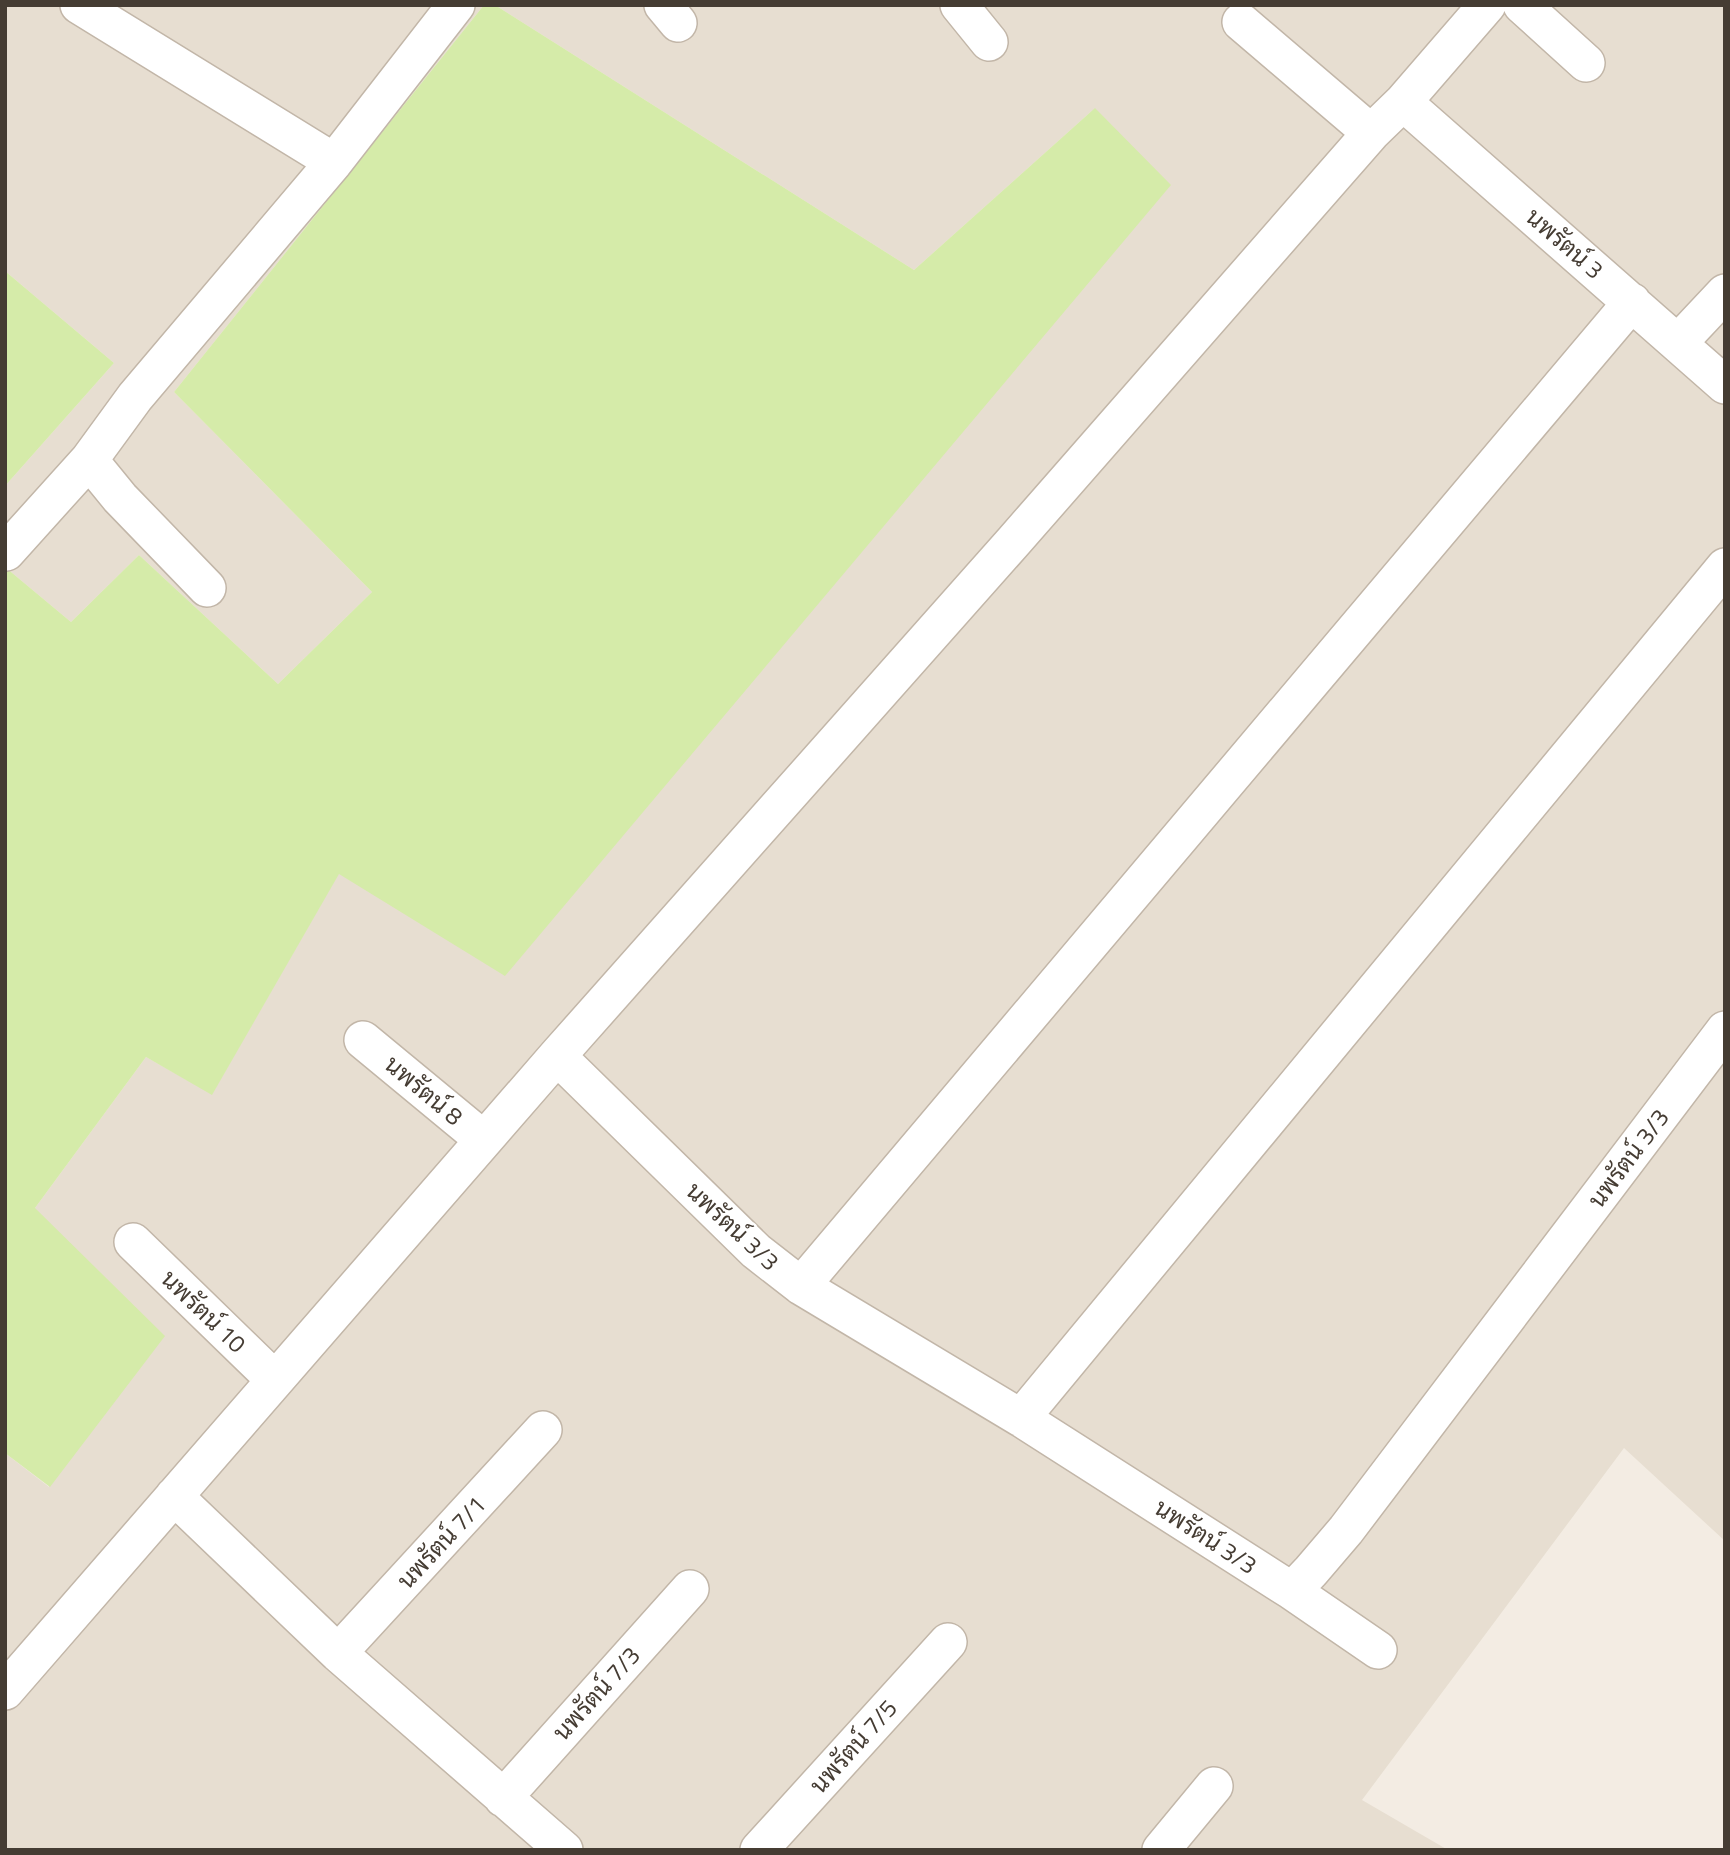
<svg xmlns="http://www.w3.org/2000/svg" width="1730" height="1855" font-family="'Titillium Web',Sarabun,sans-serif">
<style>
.residential{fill:#e7ded1}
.green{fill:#d5eba9}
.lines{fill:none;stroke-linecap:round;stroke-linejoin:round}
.minor-casing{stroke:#c2b6a8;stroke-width:40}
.minor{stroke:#fff;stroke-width:37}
.labels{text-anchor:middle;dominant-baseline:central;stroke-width:5;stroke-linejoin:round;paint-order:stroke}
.street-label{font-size:24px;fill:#453c33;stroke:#fff}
</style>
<rect width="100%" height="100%" fill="#f3ece3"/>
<path class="residential" d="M 5,5 L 484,5 L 174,392 L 372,592 L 278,684 L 139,555 L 71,622 L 5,567 L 5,486 L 114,363 L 5,271 Z
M 495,5 L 1725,5 L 1725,1541 L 1624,1448 L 1362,1800 L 1448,1850 L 5,1850 L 5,1453 L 49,1487 L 35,1208 L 146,1057 L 212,1094 L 339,873 L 1095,108 L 914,270 Z"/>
<path class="green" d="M 484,5 L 495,5 L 914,270 L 1095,108 L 1171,185 L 505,976 L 339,874 L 212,1095 L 146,1057 L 35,1208 L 165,1336 L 50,1487 L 5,1453 L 5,567 L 71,622 L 139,555 L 278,684 L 372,592 L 174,392 Z
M 5,271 L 114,363 L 5,486 Z"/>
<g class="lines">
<defs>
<path id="minor" d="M 79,5 L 334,162
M 663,5 L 678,23
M 959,5 L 989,42
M 1522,5 L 1586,63
M 1241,22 L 1371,133
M 1403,102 L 1725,385
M 1678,343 L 1725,293
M 89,460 L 120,498 L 207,588
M 6,552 L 89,460 L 135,397 L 334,162 L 456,5
M 363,1040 L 484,1140
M 557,1056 L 756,1251 L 801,1286 L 1021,1418 L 1292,1591 L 1311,1571 L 1346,1530 L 1725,1030
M 133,1242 L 275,1380
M 801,1286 L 1632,302
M 1021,1418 L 1725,567
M 174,1496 L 338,1653 L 564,1850
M 1292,1591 L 1378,1650
M 338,1653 L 543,1430
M 5,1691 L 557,1056 L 1014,541 L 1371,133 L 1403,102 L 1487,5
M 503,1798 L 690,1589
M 759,1850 L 948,1642
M 1161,1850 L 1214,1786"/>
</defs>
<use href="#minor" class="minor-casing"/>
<use href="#minor" class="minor"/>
</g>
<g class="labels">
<g class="street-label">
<text transform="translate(1565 243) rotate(41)">นพรัตน์ 3</text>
<text transform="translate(424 1090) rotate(40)">นพรัตน์ 8</text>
<text transform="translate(1628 1158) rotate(-53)">นพรัตน์ 3/3</text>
<text transform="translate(733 1226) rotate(43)">นพรัตน์ 3/3</text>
<text transform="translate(204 1311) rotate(44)">นพรัตน์ 10</text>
<text transform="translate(1206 1536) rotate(33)">นพรัตน์ 3/3</text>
<text transform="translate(441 1542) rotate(-47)">นพรัตน์ 7/1</text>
<text transform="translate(596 1693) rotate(-48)">นพรัตน์ 7/3</text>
<text transform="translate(853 1746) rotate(-48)">นพรัตน์ 7/5</text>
</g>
</g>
<rect width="1730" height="1855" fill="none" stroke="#453c33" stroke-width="14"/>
</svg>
